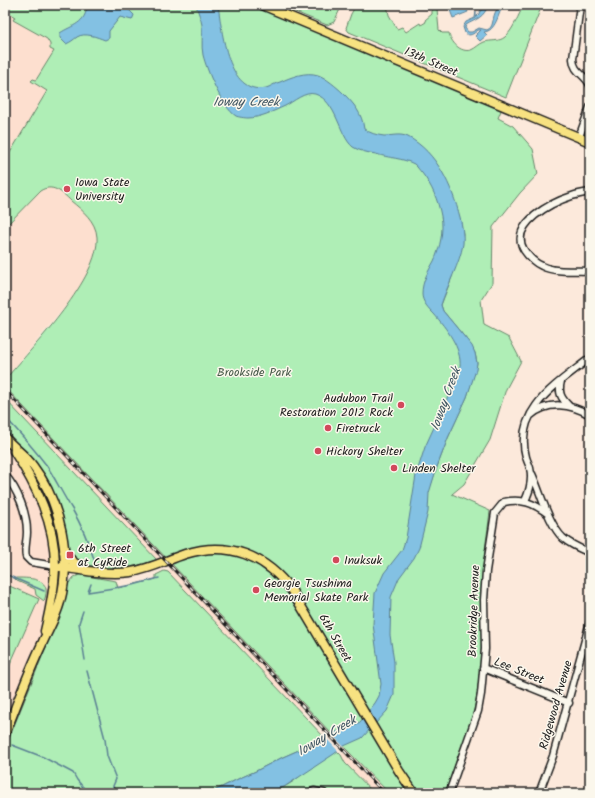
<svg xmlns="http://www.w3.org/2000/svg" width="595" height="798" font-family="Kalam,sans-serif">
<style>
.built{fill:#fddfcf}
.green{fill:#afeeb6;stroke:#668569;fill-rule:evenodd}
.water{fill:#83c1e3;stroke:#5a7f93}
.pier{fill:#fce9db}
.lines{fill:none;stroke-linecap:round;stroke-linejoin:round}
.stream{stroke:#5a7f93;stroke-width:1.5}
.minor-casing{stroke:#1c1c1c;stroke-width:9}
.major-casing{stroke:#1c1c1c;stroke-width:11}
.minor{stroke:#fbf7ec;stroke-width:6}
.major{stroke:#f7e281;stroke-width:8}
.rail-casing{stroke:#1c1c1c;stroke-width:3}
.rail{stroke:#fbf7ec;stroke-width:1.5;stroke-dasharray:4.5;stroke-linecap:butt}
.poi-dot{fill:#d1495b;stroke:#fbf7ec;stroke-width:1.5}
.labels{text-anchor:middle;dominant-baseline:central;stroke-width:3;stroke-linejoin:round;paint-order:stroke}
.street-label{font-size:12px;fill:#1c1c1c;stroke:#fbf7ec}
.poi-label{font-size:12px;fill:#1c1c1c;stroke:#fbf7ec;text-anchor:start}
.park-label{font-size:12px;fill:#485b4a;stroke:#fbf7ec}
.water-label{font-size:13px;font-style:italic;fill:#405662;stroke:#fbf7ec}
</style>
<rect width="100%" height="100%" fill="#fce9db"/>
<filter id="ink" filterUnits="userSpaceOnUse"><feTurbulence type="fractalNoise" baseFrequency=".025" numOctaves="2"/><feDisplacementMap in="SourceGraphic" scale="8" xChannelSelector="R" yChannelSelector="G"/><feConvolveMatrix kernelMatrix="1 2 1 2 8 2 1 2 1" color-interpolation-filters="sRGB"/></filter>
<g filter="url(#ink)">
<path class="built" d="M 5,5 L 187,5 L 109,235 L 78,291 L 5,379 Z
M 5,387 L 163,555 L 157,560 L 5,399 Z
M 5,438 L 32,480 L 55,557 L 45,631 L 5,731 Z
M 173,566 L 306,706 L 300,711 L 168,572 Z
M 347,750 L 389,793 L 374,793 L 345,763 L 341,755 Z"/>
<path class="green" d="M 5,5 L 254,5 L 341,40 L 502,108 L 498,118 L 513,126 L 533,149 L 538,174 L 520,193 L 493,227 L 492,283 L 481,300 L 484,325 L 509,338 L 521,361 L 506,389 L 490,440 L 464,484 L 452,494 L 490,511 C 488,531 484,551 483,572 C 482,612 483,654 477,694 C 473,726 454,761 446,793 L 389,793 L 347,750 L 5,387 L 5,373 L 8,376 C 34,346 100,277 97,237 C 96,221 82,210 71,201 C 62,192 52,183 40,191 L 5,227 L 5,161 L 47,91 L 31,81 L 33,79 L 36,80 L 54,51 L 50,49 L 50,44 L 47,39 L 13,20 L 15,17 L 5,11 ZM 459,215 L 463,234 L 452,277 L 441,305 L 443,311 L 467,340 L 475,353 L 477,363 L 467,397 L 448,438 L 437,467 L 431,485 L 442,432 L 470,357 L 432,300 Z
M 278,5 L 342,5 L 334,22 L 327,25 Z
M 356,5 L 387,5 L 389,15 L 397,29 L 402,27 L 406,32 L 420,23 L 421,25 L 426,22 L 425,20 L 432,14 L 432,10 L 430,5 L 435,5 L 437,9 L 439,30 L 442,33 L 449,33 C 451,42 460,53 471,50 C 476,48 479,44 484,42 C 491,40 499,42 505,37 C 514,29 518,15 524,5 L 542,5 L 506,97 L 349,32 L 346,28 L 351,14 Z
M 5,399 L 157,560 C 127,570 108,571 77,562 L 72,555 L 70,556 L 38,467 L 5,429 Z
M 164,571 L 168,572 L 324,737 L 316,741 L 308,746 L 283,757 L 256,771 L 240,778 L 210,793 L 5,793 L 5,748 L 59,615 L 67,583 L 69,583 L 74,577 L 80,575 L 116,581 L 118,588 L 156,579 L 156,575 Z
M 16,578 C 32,578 53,578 44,601 L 36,595 L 35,589 L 17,581 L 15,579 Z
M 5,584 L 39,599 L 5,676 Z
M 337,751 L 341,755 L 345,763 L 374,793 L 330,793 L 321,789 L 313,789 L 296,793 L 263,793 L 284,787 L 294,781 L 302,774 Z"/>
<path class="water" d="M 87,5 L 124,5 L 134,15 L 132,20 L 120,17 L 109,31 L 109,38 L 105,40 C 97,37 85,32 77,37 C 73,40 71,42 66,44 L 60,38 L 60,33 C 72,25 86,24 87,5 Z
M 196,5 L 218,5 C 222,30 227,96 266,88 C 270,87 275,83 280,82 C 291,77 306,71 318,75 C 325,77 338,88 343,93 C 354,104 362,113 364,129 C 370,133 376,135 384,136 C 392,136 400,133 408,137 C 437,152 452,187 460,217 C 462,226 464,235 463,244 C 460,263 447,286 441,305 L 443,311 L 472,346 L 475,353 L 477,363 L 476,370 L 467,397 L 448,438 L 437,467 L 429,493 L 428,512 L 419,548 L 414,558 L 399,578 L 391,597 L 390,635 L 394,662 L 394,695 L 387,711 L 362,738 L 344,746 L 334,754 L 284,787 L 263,793 L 210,793 L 240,778 L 256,771 L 283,757 L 308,746 L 316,741 L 336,732 L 347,730 L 360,722 L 375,703 L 379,696 L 381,684 L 373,624 L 375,593 L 384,573 L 402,550 L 406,538 L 416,475 L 425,447 L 456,379 C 457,375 459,371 460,367 C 462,348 446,328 434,314 C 429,309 422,302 422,294 C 422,281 428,272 434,261 C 440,248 444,230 441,216 C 438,200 432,186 422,173 C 419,170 417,166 414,164 C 403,158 388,158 376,154 C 369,153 359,151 353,147 C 339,136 337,101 315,94 C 305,91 293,102 285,106 C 274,111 260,118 248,118 C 245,118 238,117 236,116 C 222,107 207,71 203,55 C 201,46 203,35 202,25 C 201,19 198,12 196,5 Z
M 448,5 L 465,5 L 468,12 L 453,18 Z
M 485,5 L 488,5 C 484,18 476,19 466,25 L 465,28 L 468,32 L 472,32 L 479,28 L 487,30 C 494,27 492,20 495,13 C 496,10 498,8 501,5 L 503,5 C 498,14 496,31 484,32 L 487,35 L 480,41 L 475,36 L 481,30 L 478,30 C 473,34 470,37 465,33 L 463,27 L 466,22 L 475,18 L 476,11 L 476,17 L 479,14 L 479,13 L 482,9 L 483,9 Z"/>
<path class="pier" d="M 330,732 L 345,748 L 339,752 L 323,735 Z"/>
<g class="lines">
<path class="stream" d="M 5,417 C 20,433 34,449 47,466 C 56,480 63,495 72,509 C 82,526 89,543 95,562
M 5,574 L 44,591
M 91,584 L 88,592 L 133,585 L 159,578
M 83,611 L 79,623 L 85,660
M 87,671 L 105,739 L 107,756 L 116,779 L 113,786 L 115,793
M 12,745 L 43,757 L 73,773 L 77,780 L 88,793"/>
<defs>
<path id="minor" d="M 580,5 L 573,59 C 574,73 584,73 590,85
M 579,137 L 590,107
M 590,192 C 584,193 578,194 572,196 C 553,202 508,224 524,250 C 528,256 535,263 542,266 C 556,273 575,270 590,271
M 561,381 C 558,393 561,398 569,406
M 530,416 C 548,400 571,404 590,415
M 532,474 C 540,491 549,525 563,538 C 571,545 581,549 590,553
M 5,475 C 18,490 27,513 27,532 C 27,541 24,549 26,557 L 31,562 L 55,566
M 525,501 C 530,490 533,480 530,468 C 529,464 527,461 526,457 C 513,409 559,383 590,358
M 483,668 L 569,703
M 308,793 L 314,791 L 324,793
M 449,793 L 478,711 L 481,694 L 485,649 L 484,600 L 486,571 L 495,513 L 504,502 C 521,498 534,503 548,514
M 539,793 L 553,756 L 590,622"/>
<path id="major" d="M 262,5 L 590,142
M 5,438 C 14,448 25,455 33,466 C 61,503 72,557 60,602 C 56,617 48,630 42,644 C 28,673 17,704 5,734
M 14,451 C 36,485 55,523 55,565 C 55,587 50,610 45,631
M 64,552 L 73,562 L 84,568
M 55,566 C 80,570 106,575 131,572 C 150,569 167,560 185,554 C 229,540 266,556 292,591 L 399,771 L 414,793"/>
</defs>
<use href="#minor" class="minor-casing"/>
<use href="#major" class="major-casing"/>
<use href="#minor" class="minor"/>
<use href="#major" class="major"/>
<defs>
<path id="rail" d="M 5,390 L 384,793"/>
</defs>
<use href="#rail" class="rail-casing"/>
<use href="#rail" class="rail"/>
</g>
</g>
<g class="poi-dot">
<circle cx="67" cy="189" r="4"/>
<circle cx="401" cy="405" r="4"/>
<circle cx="328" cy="428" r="4"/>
<circle cx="318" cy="451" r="4"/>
<circle cx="394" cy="468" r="4"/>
<rect x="66" y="551" width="8" height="8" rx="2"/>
<circle cx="336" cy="560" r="4"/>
<circle cx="256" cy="590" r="4"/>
</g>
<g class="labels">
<g class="street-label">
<text transform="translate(431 62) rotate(23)">13th Street</text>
<text transform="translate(474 611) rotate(-88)">Brookridge Avenue</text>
<text transform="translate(335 638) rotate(60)">6th Street</text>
<text transform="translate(519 671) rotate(22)">Lee Street</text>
<text transform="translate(556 705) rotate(-74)">Ridgewood Avenue</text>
</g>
<g class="poi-label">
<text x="75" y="182">Iowa State<tspan x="75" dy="14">University</tspan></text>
<text x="393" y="398" text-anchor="end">Audubon Trail<tspan x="393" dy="14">Restoration 2012 Rock</tspan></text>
<text x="336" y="428">Firetruck</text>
<text x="326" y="451">Hickory Shelter</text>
<text x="402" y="468">Linden Shelter</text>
<text x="78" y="548">6th Street<tspan x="78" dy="14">at CyRide</tspan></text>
<text x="344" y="560">Inuksuk</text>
<text x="264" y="583">Georgie Tsushima<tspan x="264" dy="14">Memorial Skate Park</tspan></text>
</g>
<g class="park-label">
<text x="254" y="372">Brookside Park</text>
</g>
<g class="water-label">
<text x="246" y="102">Ioway Creek</text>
<text transform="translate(446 399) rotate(-70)">Ioway Creek</text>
<text transform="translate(327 736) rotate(-31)">Ioway Creek</text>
</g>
</g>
<rect width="595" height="798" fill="none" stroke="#fbf7ec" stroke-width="20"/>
<rect x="10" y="10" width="575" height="778" fill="none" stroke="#1c1c1c" stroke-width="1.5" filter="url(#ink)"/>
</svg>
